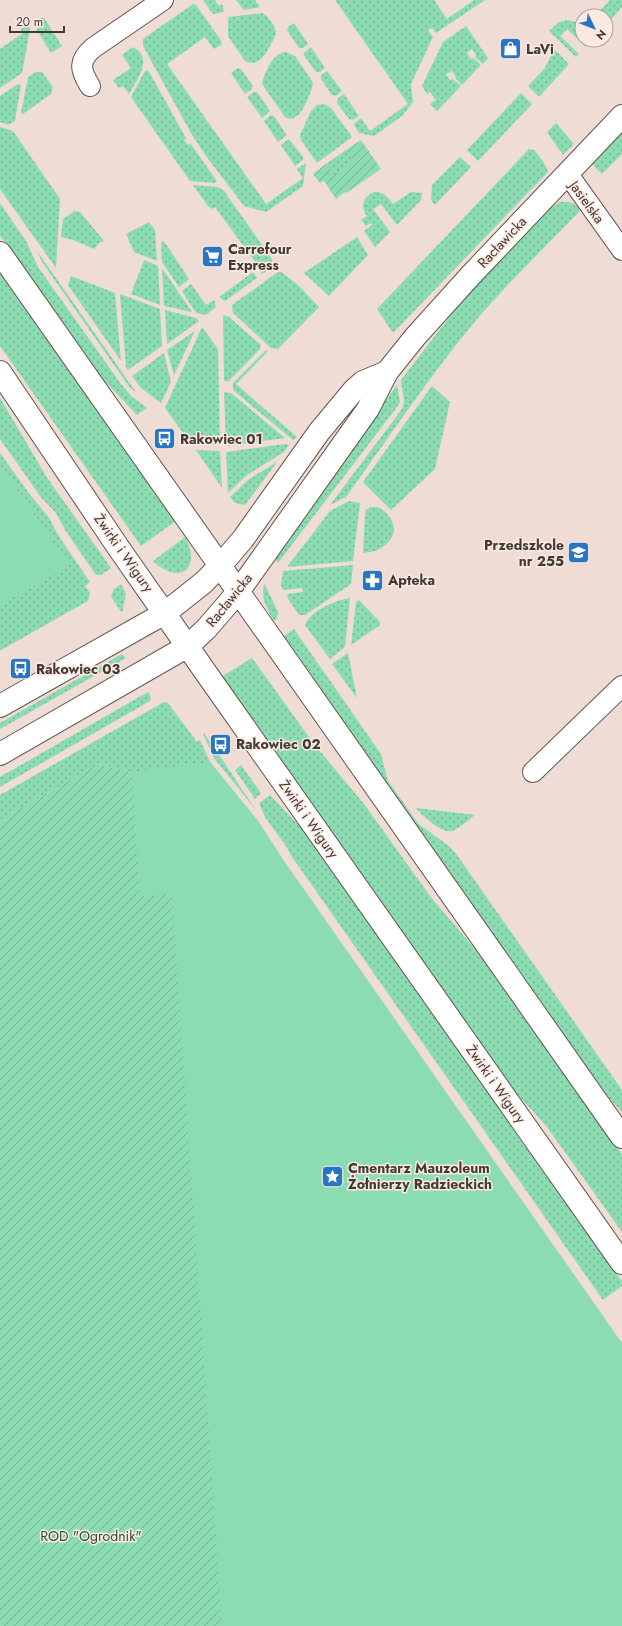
<svg xmlns="http://www.w3.org/2000/svg" width="622" height="1626" font-family="Jost,sans-serif">
<style>
.grass{fill:url(#grass-dots)}
.park{fill:#8bdcb0}
.garden{fill:url(#garden-furrows)}
.lines{fill:none;stroke-linecap:round;stroke-linejoin:round}
.street-casing{stroke:#64554e;stroke-width:22}
.secondary-casing{stroke:#64554e;stroke-width:24}
.street{stroke:#fff;stroke-width:20}
.secondary{stroke:#fff;stroke-width:22}
.labels{text-anchor:middle;dominant-baseline:central;stroke-width:3;stroke-linejoin:round;paint-order:stroke}
.poi-label{font-size:14px;font-weight:bold;fill:#403935;stroke:#fceae2;text-anchor:start}
.street-label{font-size:14px;fill:#403935;stroke:#fceae2}
.park-label{font-size:14px;fill:#224f39;stroke:#fceae2}
</style>
<defs>
<pattern id="grass-dots" width="8" height="8" patternUnits="userSpaceOnUse"><rect width="8" height="8" fill="#8bdcb0"/><path d="M2 2h.1M6 6h.1" fill="none" stroke="#73b390" stroke-width="1.8" stroke-linecap="round"/></pattern>
<pattern id="garden-furrows" width="10" height="10" patternUnits="userSpaceOnUse"><rect width="10" height="10" fill="#8bdcb0"/><path d="M-1 1l2-2M0 10L10 0M9 11l2-2" fill="none" stroke="#73b390"/></pattern>
</defs>
<rect width="100%" height="100%" fill="#efddd5"/>
<path class="grass" d="M 203,0 L 215,0 L 219,6 L 222,4 L 224,12 L 213,14 Z
M 236,0 L 255,0 L 260,7 L 244,10 Z
M 335,0 L 434,0 L 447,19 L 474,0 L 485,0 L 436,33 L 432,28 L 428,30 L 433,37 L 411,84 L 413,102 L 402,116 L 374,136 L 359,133 L 354,125 L 355,123 L 361,118 L 370,131 L 408,104 Z
M 610,0 L 622,0 L 622,7 L 607,24 L 606,16 L 599,16 L 597,14 Z
M 193,4 L 196,5 L 222,42 L 221,45 L 214,49 L 205,37 L 167,64 L 266,204 L 303,178 L 297,169 L 306,163 L 303,186 L 266,212 L 244,206 L 206,156 L 191,133 L 143,46 L 143,39 Z
M 262,13 C 267,15 276,26 276,33 C 275,37 273,41 271,44 C 265,55 259,67 245,61 L 228,36 L 228,17 Z
M 41,18 L 44,18 L 62,46 L 51,53 L 37,30 L 39,20 Z
M 568,20 L 578,23 L 582,27 L 582,40 L 593,40 L 586,47 L 567,29 L 560,36 L 579,54 L 576,57 L 549,31 L 559,22 Z
M 294,23 L 308,44 L 303,48 L 299,48 L 287,30 L 288,27 Z
M 27,25 L 30,29 L 22,73 L 0,88 L 0,49 L 23,33 L 21,29 Z
M 466,26 L 488,58 L 483,64 L 475,57 L 476,55 L 472,49 L 467,53 L 471,59 L 473,58 L 481,65 L 462,85 L 455,78 L 456,77 L 452,71 L 446,74 L 450,80 L 453,79 L 461,86 L 437,111 L 430,104 L 436,100 L 430,92 L 427,94 L 422,86 L 443,42 Z
M 133,47 C 154,59 137,79 129,94 L 123,86 L 119,88 L 113,80 L 131,68 L 122,55 Z
M 311,47 L 325,68 L 320,72 L 316,72 L 303,54 Z
M 554,49 L 569,64 L 539,97 L 528,86 L 545,68 Z
M 285,52 L 295,56 L 312,81 L 313,85 C 309,96 300,126 285,117 L 264,87 L 262,83 C 266,71 272,54 285,52 Z
M 238,68 L 241,69 L 253,86 L 252,89 L 245,94 L 231,73 Z
M 148,70 L 186,138 L 184,140 L 188,145 L 190,143 L 217,181 L 215,183 L 190,181 L 131,97 L 145,71 Z
M 327,71 L 342,91 L 336,96 L 332,95 L 321,79 L 321,75 Z
M 36,72 L 42,72 L 53,87 L 51,94 L 23,114 L 21,113 L 28,77 Z
M 18,84 L 21,85 L 15,121 L 8,125 L 0,122 L 0,96 Z
M 254,92 L 257,92 L 270,111 L 262,118 L 247,97 Z
M 521,93 L 532,104 L 478,161 L 467,150 Z
M 344,94 L 359,116 L 352,120 L 349,119 L 337,103 L 338,98 Z
M 324,104 L 331,108 L 352,137 L 317,163 L 301,140 L 300,135 L 311,111 L 317,105 Z
M 271,115 L 274,116 L 286,134 L 286,136 L 278,142 L 264,121 Z
M 556,123 L 574,144 L 563,155 L 547,132 Z
M 0,127 L 13,131 L 60,199 L 56,268 L 0,189 Z
M 622,132 L 622,154 L 602,174 L 592,164 Z
M 289,139 L 303,157 L 303,160 L 295,166 L 281,145 Z
M 529,149 L 534,150 C 539,156 546,164 548,172 L 393,333 L 377,309 Z
M 346,150 L 354,161 L 334,175 L 326,164 Z
M 460,157 L 471,167 L 435,205 L 431,200 L 432,185 Z
M 193,185 L 218,187 L 224,191 L 272,259 L 271,268 L 262,274 L 255,264 L 256,263 L 215,207 L 212,209 L 208,206 Z
M 374,192 C 384,191 387,197 393,204 L 411,192 L 422,193 L 421,200 L 397,225 L 381,204 L 373,209 L 390,232 L 375,247 L 364,231 L 372,225 L 370,223 L 366,226 L 361,220 L 367,216 C 360,206 363,197 374,192 Z
M 560,202 C 567,201 573,202 578,207 L 579,212 C 543,249 505,286 472,325 C 427,380 387,440 346,497 L 330,505 L 402,409 L 404,401 L 401,380 L 461,302 L 549,209 Z
M 0,203 L 26,241 L 38,267 L 121,384 L 131,396 L 147,408 L 137,415 L 96,372 L 0,236 Z
M 75,211 L 80,212 L 104,241 L 99,243 L 94,249 L 73,240 L 61,237 L 63,219 Z
M 149,222 L 155,230 L 157,261 L 134,252 L 126,234 Z
M 357,237 L 368,255 L 329,296 L 304,273 Z
M 164,241 L 189,279 L 179,287 L 162,262 L 161,243 Z
M 37,251 L 136,392 L 130,388 L 42,262 Z
M 144,260 L 158,266 L 160,305 L 131,294 Z
M 162,268 L 192,312 L 164,306 Z
M 0,271 L 176,521 L 141,546 L 0,346 Z
M 253,272 L 257,278 L 225,301 L 219,297 Z
M 278,272 L 281,272 L 297,284 L 319,307 L 278,349 L 271,348 L 233,313 L 232,305 Z
M 71,276 L 115,293 L 121,361 L 68,285 Z
M 191,284 L 206,305 L 214,300 L 216,307 L 206,315 L 196,313 L 182,291 Z
M 120,294 L 160,309 L 162,346 L 128,370 L 126,367 Z
M 165,310 L 196,318 L 199,321 L 167,344 Z
M 223,315 L 229,317 L 261,345 L 260,349 L 229,381 L 224,381 Z
M 202,327 L 218,349 L 220,445 L 191,444 L 165,408 Z
M 195,331 L 174,375 L 167,350 Z
M 266,350 L 268,351 L 236,384 L 297,437 L 293,440 L 233,390 L 233,383 Z
M 164,353 L 171,382 L 161,403 L 141,388 L 132,376 Z
M 397,385 L 400,402 L 397,407 L 278,563 L 273,558 Z
M 432,386 L 450,402 L 435,469 L 391,510 L 363,482 Z
M 224,392 L 231,393 L 285,438 L 226,446 Z
M 0,398 L 46,476 L 111,568 L 101,575 L 96,575 L 65,530 L 56,513 L 40,496 L 0,439 Z
M 285,444 L 289,445 L 284,452 L 247,475 L 228,493 L 226,452 Z
M 196,450 L 220,451 L 222,488 Z
M 0,453 L 31,496 L 48,516 L 60,538 L 90,582 L 85,586 L 90,593 L 88,601 L 1,650 L 0,650 L 0,605 L 69,565 L 0,466 Z
M 277,462 L 245,505 L 235,503 L 230,497 L 249,479 Z
M 349,501 L 360,503 L 353,561 L 287,567 L 330,511 Z
M 371,507 L 378,507 C 396,517 401,536 381,548 C 375,552 369,552 363,553 L 365,514 L 366,510 Z
M 185,537 C 202,569 180,586 153,561 Z
M 353,565 L 351,584 L 305,615 L 299,615 L 287,597 L 288,594 L 303,592 L 302,588 L 283,590 L 281,585 L 283,571 Z
M 264,583 L 278,612 L 277,618 L 274,621 C 266,608 261,598 264,583 Z
M 121,584 L 126,594 L 122,613 L 111,597 L 114,589 Z
M 350,598 L 345,647 L 330,659 L 305,625 C 310,611 336,600 350,598 Z
M 359,600 L 380,622 L 380,625 L 351,645 L 356,602 Z
M 294,629 L 381,754 L 388,781 L 415,819 L 420,825 L 449,846 L 457,855 L 622,1090 L 622,1112 L 601,1089 L 283,637 Z
M 348,653 L 357,698 L 332,664 Z
M 122,654 L 126,658 L 0,729 L 0,723 Z
M 252,658 L 314,744 L 364,804 L 430,896 L 485,961 L 505,988 L 622,1154 L 622,1232 L 547,1127 L 510,1086 L 228,686 L 223,676 Z
M 148,692 L 151,698 L 150,701 L 0,787 L 0,777 Z
M 164,702 L 168,703 L 197,742 L 200,740 L 210,762 L 258,821 L 282,858 L 140,897 L 132,772 L 98,764 L 0,820 L 0,795 Z
M 204,733 C 222,758 238,784 256,810 L 214,758 L 203,734 Z
M 241,765 L 261,793 L 255,799 L 235,770 Z
M 270,795 L 305,832 L 622,1281 L 622,1286 L 603,1300 L 290,854 L 288,849 L 265,817 L 259,803 Z
M 416,808 L 475,815 C 470,819 458,829 452,831 C 442,834 422,815 416,808 Z"/>
<path class="park" d="M 0,466 L 69,565 L 0,605 Z
M 210,762 L 258,821 L 282,858 L 622,1343 L 622,1626 L 187,1626 L 132,772 Z"/>
<path class="garden" d="M 361,140 L 381,169 L 346,193 L 345,192 L 336,199 L 324,181 L 320,183 L 313,174 L 326,164 L 334,175 L 354,161 L 346,150 Z
M 98,764 L 132,772 L 140,896 L 172,894 L 222,1626 L 0,1626 L 0,820 Z"/>
<g class="lines">
<defs>
<path id="street" d="M 90,86 C 80,70 78,61 93,48 L 163,0
M 567,173 L 622,250
M 533,772 L 622,686"/>
<path id="secondary" d="M 0,253 L 622,1137
M 0,372 L 120,550 L 211,680 L 622,1263
M 0,706 L 165,613 L 203,583 L 220,566 L 243,539 L 319,432 L 354,390 L 363,382 L 387,372
M 0,754 L 188,646 L 207,628 L 238,592 L 368,409 L 387,372 L 415,337 L 471,275 L 622,116"/>
</defs>
<use href="#street" class="street-casing"/>
<use href="#secondary" class="secondary-casing"/>
<use href="#street" class="street"/>
<use href="#secondary" class="secondary"/>
</g>
<defs>
<symbol id="shop-square" viewBox="-11 -11 22 22"><rect x="-9" y="-9" width="18" height="18" rx="4" fill="#2775c5" stroke="#fceae2"/><path d="M-5-2.5h2.3a2.7 3.5 0 0 1 5.4 0H5L5.5 6h-11ZM-1.5-2.5h3a1.5 2.3 0 0 0-3 0Z" fill="#fff"/></symbol>
<symbol id="supermarket-square" viewBox="-11 -11 22 22"><rect x="-9" y="-9" width="18" height="18" rx="4" fill="#2775c5" stroke="#fceae2"/><path d="M-6-5.5h2.5l.6 2H6L4.5 2H-2.5L-4.4-4H-6ZM-1.5 3.2a1.3 1.3 0 1 0 .1 0ZM3 3.2a1.3 1.3 0 1 0 .1 0Z" fill="#fff"/></symbol>
<symbol id="bus-square" viewBox="-11 -11 22 22"><rect x="-9" y="-9" width="18" height="18" rx="4" fill="#2775c5" stroke="#fceae2"/><path d="M-5-6H5V4H4V6H2V4H-2V6H-4V4H-5ZM-3.5-4V0h7V-4ZM-3.5 1.2v1.5H-2V1.2ZM2 1.2v1.5H3.5V1.2Z" fill="#fff"/></symbol>
<symbol id="school-square" viewBox="-11 -11 22 22"><rect x="-9" y="-9" width="18" height="18" rx="4" fill="#2775c5" stroke="#fceae2"/><path d="M0-5L7-2L0 1L-7-2ZM-4 1L0 2.5L4 1V4Q0 6-4 4Z" fill="#fff"/></symbol>
<symbol id="pharmacy-square" viewBox="-11 -11 22 22"><rect x="-9" y="-9" width="18" height="18" rx="4" fill="#2775c5" stroke="#fceae2"/><path d="M-2-6h4v4h4v4h-4v4h-4v-4h-4v-4h4Z" fill="#fff"/></symbol>
<symbol id="sight-square" viewBox="-11 -11 22 22"><rect x="-9" y="-9" width="18" height="18" rx="4" fill="#2775c5" stroke="#fceae2"/><path d="M0-6L1.8-2.2L6-1.7L2.9 1.2L3.7 5.4L0 3.3L-3.7 5.4L-2.9 1.2L-6-1.7L-1.8-2.2Z" fill="#fff"/></symbol>
</defs>
<g fill-rule="evenodd">
<use href="#shop-square" x="498" y="36" width="25" height="25"/>
<use href="#supermarket-square" x="200" y="244" width="25" height="25"/>
<use href="#bus-square" x="152" y="426" width="25" height="25"/>
<use href="#school-square" x="566" y="540" width="25" height="25"/>
<use href="#pharmacy-square" x="360" y="568" width="25" height="25"/>
<use href="#bus-square" x="8" y="656" width="25" height="25"/>
<use href="#bus-square" x="208" y="732" width="25" height="25"/>
<use href="#sight-square" x="320" y="1164" width="25" height="25"/>
</g>
<g class="labels">
<g class="poi-label">
<text x="526" y="49">LaVi</text>
<text x="228" y="249">Carrefour<tspan x="228" dy="16">Express</tspan></text>
<text x="180" y="439">Rakowiec 01</text>
<text x="564" y="545" text-anchor="end">Przedszkole<tspan x="564" dy="16">nr 255</tspan></text>
<text x="388" y="580">Apteka</text>
<text x="36" y="669">Rakowiec 03</text>
<text x="236" y="744">Rakowiec 02</text>
<text x="348" y="1168">Cmentarz Mauzoleum<tspan x="348" dy="16">Żołnierzy Radzieckich</tspan></text>
</g>
<g class="street-label">
<text transform="translate(587 202) rotate(54)">Jasielska</text>
<text transform="translate(502 242) rotate(-47)">Racławicka</text>
<text transform="translate(124 553) rotate(55)">Żwirki i Wigury</text>
<text transform="translate(229 600) rotate(-51)">Racławicka</text>
<text transform="translate(309 819) rotate(55)">Żwirki i Wigury</text>
<text transform="translate(496 1084) rotate(55)">Żwirki i Wigury</text>
</g>
<g class="park-label">
<text x="91" y="1536">ROD "Ogrodnik"</text>
</g>
</g>
<g transform="translate(594 28) rotate(133)"><circle r="19" fill="#fceae2" stroke="#b1a39d"/>
<path d="M0-3L7 15L0 10L-7 15Z" fill="#2775c5"/>
<text y="-6" font-size="11" font-weight="bold" text-anchor="middle" fill="#403935">N</text>
</g>
<path d="M10 26v6h54v-6" fill="none" stroke="#403935" stroke-width="2"/>
<text x="16" y="26" font-size="12" fill="#403935" stroke="#fceae2" stroke-width="3" paint-order="stroke">20 m</text>
</svg>
